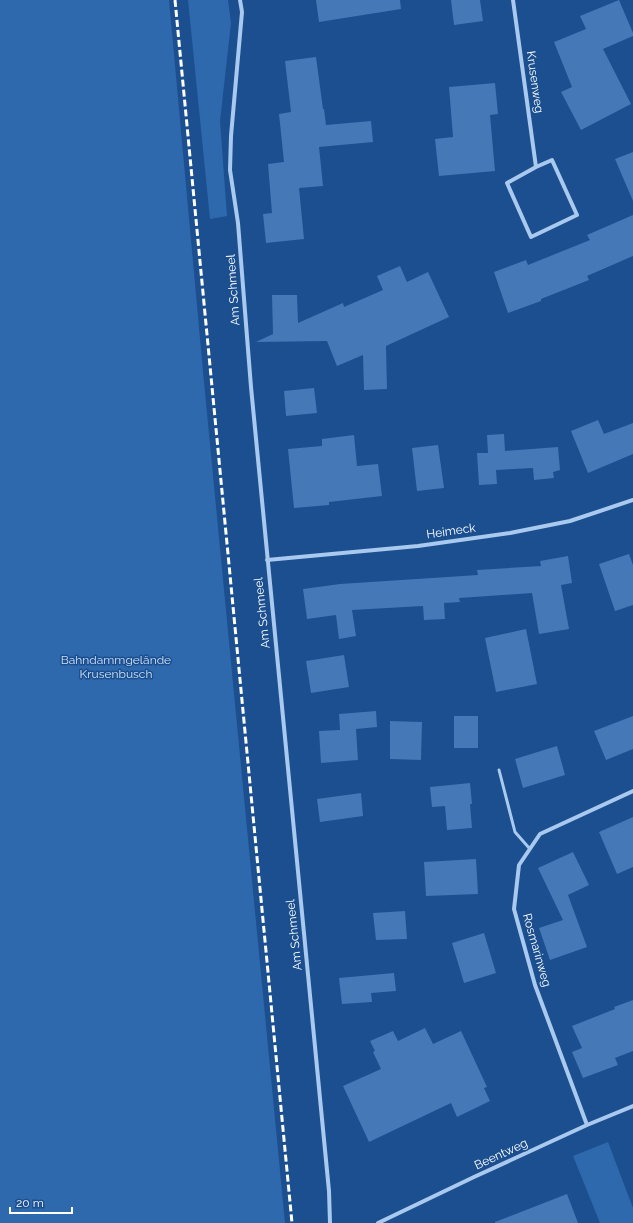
<svg xmlns="http://www.w3.org/2000/svg" width="633" height="1223" font-family="Raleway,sans-serif">
<style>
.green{fill:#2e69ad}
.building{fill:#4478b7}
.lines{fill:none;stroke-linecap:round;stroke-linejoin:round}
.service{stroke:#a9c9ee;stroke-width:3}
.minor{stroke:#a9c9ee;stroke-width:4}
.rail{stroke:#fff;stroke-width:3;stroke-dasharray:7 3;stroke-linecap:butt}
.labels{text-anchor:middle;dominant-baseline:central;stroke-width:3;stroke-linejoin:round;paint-order:stroke}
.street-label{font-size:12px;fill:#fff;stroke:#1b4f8f}
.park-label{font-size:12px;fill:#cfe3fa;stroke:#1b4f8f}
</style>
<rect width="100%" height="100%" fill="#1b4f8f"/>
<path class="green" d="M 0,0 L 169,0 L 204,382 L 285,1223 L 0,1223 Z
M 188,0 L 228,0 L 231,23 L 220,121 L 227,216 L 210,219 Z
M 608,1142 L 633,1208 L 633,1223 L 600,1223 L 573,1156 Z"/>
<path class="building" d="M 316,0 L 400,0 L 401,9 L 319,22 Z
M 451,0 L 480,0 L 483,21 L 454,25 Z
M 619,0 L 633,33 L 633,36 L 603,49 L 631,104 L 581,130 L 561,92 L 572,87 L 554,42 L 586,29 L 580,16 Z
M 316,57 L 323,109 L 324,109 L 326,125 L 371,121 L 373,142 L 319,147 L 323,186 L 299,188 L 304,239 L 266,243 L 263,214 L 272,213 L 268,164 L 284,162 L 279,114 L 291,112 L 285,61 Z
M 495,83 L 498,114 L 490,115 L 495,171 L 439,176 L 435,139 L 453,137 L 449,87 Z
M 633,152 L 633,201 L 615,159 Z
M 633,215 L 633,256 L 587,276 L 589,280 L 541,299 L 541,301 L 508,313 L 494,272 L 526,260 L 528,265 L 590,240 L 587,235 Z
M 400,266 L 407,282 L 428,272 L 449,317 L 386,346 L 387,389 L 364,390 L 363,355 L 337,366 L 327,341 L 256,342 L 273,334 L 272,295 L 297,295 L 298,323 L 343,303 L 344,307 L 383,290 L 377,276 Z
M 314,388 L 317,413 L 286,416 L 284,391 Z
M 598,420 L 604,434 L 633,423 L 633,454 L 588,473 L 571,431 Z
M 504,434 L 505,451 L 558,447 L 560,470 L 553,472 L 554,478 L 534,480 L 533,468 L 496,470 L 497,484 L 479,485 L 477,453 L 488,453 L 487,435 Z
M 354,435 L 357,466 L 378,464 L 382,496 L 329,502 L 329,505 L 294,508 L 288,449 L 322,446 L 322,439 Z
M 438,445 L 444,488 L 417,491 L 412,448 Z
M 629,554 L 633,565 L 633,605 L 615,611 L 599,564 Z
M 568,556 L 572,583 L 561,585 L 569,629 L 539,634 L 532,593 L 459,598 L 460,602 L 444,603 L 445,619 L 424,620 L 423,606 L 352,610 L 356,636 L 339,639 L 336,615 L 307,619 L 303,589 L 340,584 L 478,575 L 477,570 L 541,566 L 540,561 Z
M 526,629 L 537,684 L 496,692 L 485,638 Z
M 344,655 L 349,687 L 311,693 L 306,661 Z
M 376,711 L 377,727 L 356,729 L 358,760 L 321,763 L 319,731 L 340,730 L 339,714 Z
M 454,716 L 478,716 L 478,748 L 454,748 Z
M 633,716 L 633,749 L 606,760 L 594,731 Z
M 390,721 L 422,722 L 421,760 L 390,759 Z
M 557,746 L 565,775 L 523,788 L 515,759 Z
M 470,783 L 472,804 L 470,804 L 472,828 L 447,830 L 445,806 L 432,807 L 430,787 Z
M 361,793 L 363,816 L 320,822 L 317,799 Z
M 633,817 L 633,867 L 617,874 L 599,832 Z
M 573,852 L 589,885 L 568,895 L 587,947 L 550,960 L 539,928 L 563,920 L 538,868 Z
M 476,859 L 478,894 L 426,896 L 424,862 Z
M 405,911 L 407,939 L 376,940 L 373,913 Z
M 484,933 L 496,973 L 464,983 L 452,943 Z
M 394,973 L 396,991 L 371,993 L 372,1002 L 342,1004 L 339,978 Z
M 633,1000 L 633,1051 L 615,1058 L 618,1065 L 583,1078 L 572,1052 L 582,1048 L 572,1026 L 615,1009 L 614,1007 Z
M 425,1028 L 433,1044 L 461,1031 L 487,1087 L 484,1088 L 490,1101 L 457,1117 L 451,1103 L 369,1142 L 343,1086 L 381,1069 L 373,1052 L 375,1051 L 370,1041 L 393,1031 L 398,1041 Z
M 567,1194 L 578,1223 L 495,1223 L 495,1222 Z"/>
<g class="lines">
<path class="service" d="M 499,770 L 515,832 L 530,849"/>
<path class="minor" d="M 240,0 L 242,12 L 231,136 L 230,170 L 238,223 L 251,387 L 329,1191 L 330,1223
M 513,0 L 536,167 L 507,183 L 531,237 L 577,215 L 552,160 L 536,167
M 267,560 L 418,546 L 510,533 L 570,521 L 633,500
M 587,1125 L 535,985 L 514,909 L 519,865 L 540,834 L 633,791
M 378,1223 L 474,1177 L 587,1125 L 633,1106"/>
<path class="rail" d="M 175,0 L 292,1223"/>
</g>
<g class="labels">
<g class="street-label">
<text transform="translate(535 82) rotate(82)">Krusenweg</text>
<text transform="translate(233 290) rotate(-94)">Am Schmeel</text>
<text transform="translate(451 531) rotate(-8)">Heimeck</text>
<text transform="translate(262 613) rotate(-96)">Am Schmeel</text>
<text transform="translate(294 935) rotate(-96)">Am Schmeel</text>
<text transform="translate(537 950) rotate(74)">Rosmarinweg</text>
<text transform="translate(501 1154) rotate(-25)">Beentweg</text>
</g>
<g class="park-label">
<text x="116" y="660">Bahndammgelände<tspan x="116" dy="14">Krusenbusch</tspan></text>
</g>
</g>
<path d="M10 1207v6h62v-6" fill="none" stroke="#ffffff" stroke-width="2"/>
<text x="16" y="1207" font-size="12" fill="#ffffff" stroke="#1b4f8f" stroke-width="3" paint-order="stroke">20 m</text>
</svg>
